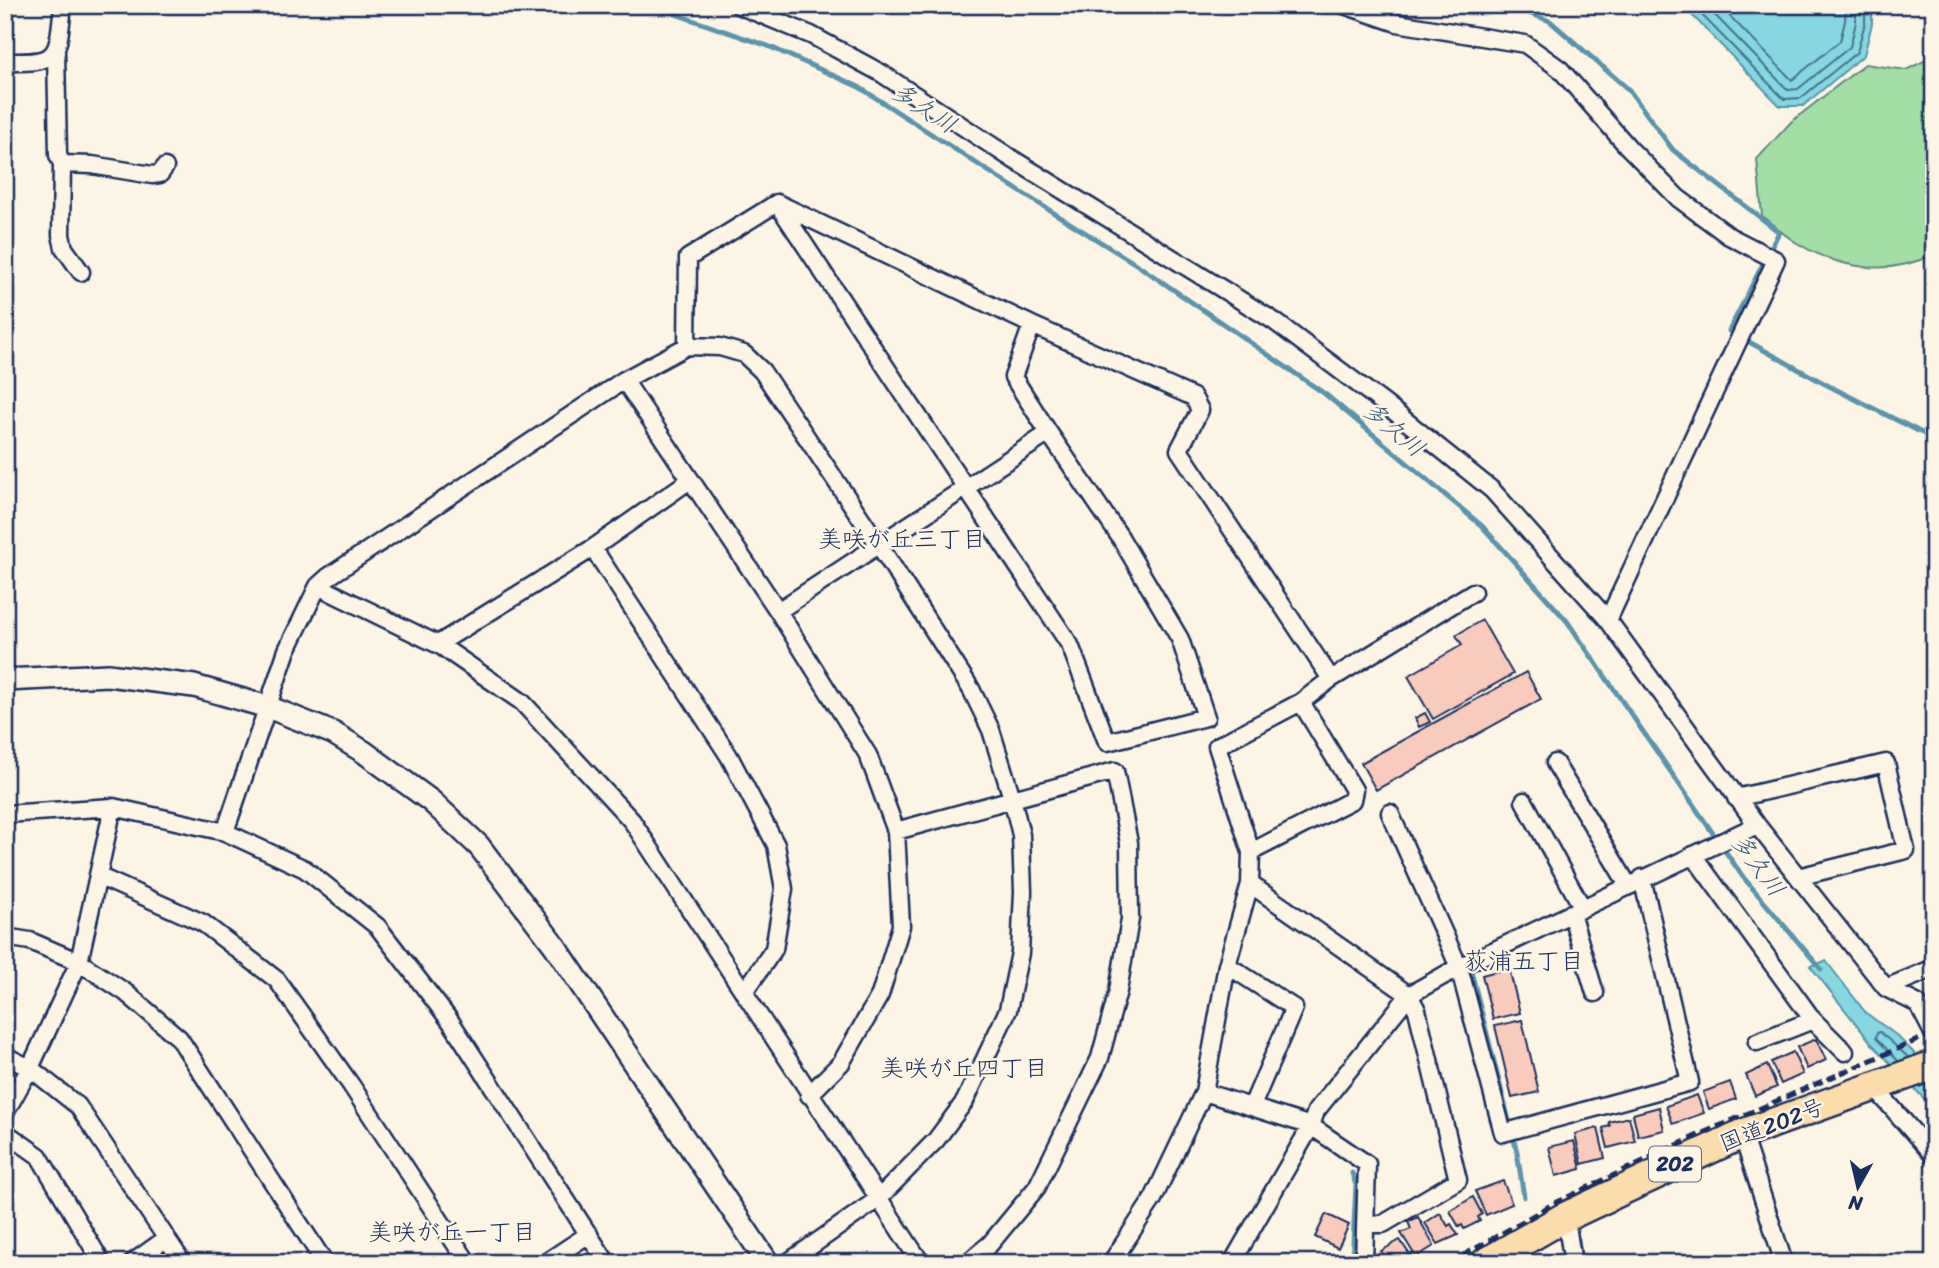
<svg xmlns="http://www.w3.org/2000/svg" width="1939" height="1268" font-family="Sriracha,'Klee One',sans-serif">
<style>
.green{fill:#a3dfa5;stroke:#5f8782;stroke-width:2}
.water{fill:#86d7e0;stroke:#5b94ac;stroke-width:2}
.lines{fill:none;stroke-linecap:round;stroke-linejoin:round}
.shore{stroke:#467292;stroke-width:2}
.stream{stroke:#5b94ac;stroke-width:5}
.building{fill:#f9cbbd;stroke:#1b2f5e;stroke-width:2}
.minor-casing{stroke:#1b2f5e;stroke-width:21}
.tertiary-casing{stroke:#1b2f5e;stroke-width:26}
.trunk-casing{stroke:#1b2f5e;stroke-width:33}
.minor{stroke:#fcf5e5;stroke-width:16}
.tertiary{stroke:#fcf5e5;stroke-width:21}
.trunk{stroke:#fddcac;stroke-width:28}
.rail{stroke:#1b2f5e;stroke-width:5;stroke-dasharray:10 5;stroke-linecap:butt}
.labels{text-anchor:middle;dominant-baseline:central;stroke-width:5;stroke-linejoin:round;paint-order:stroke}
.shield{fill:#fcf5e5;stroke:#5e6a86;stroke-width:2}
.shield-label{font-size:21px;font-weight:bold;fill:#1b2f5e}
.street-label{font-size:23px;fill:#1b2f5e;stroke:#fcf5e5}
.water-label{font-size:24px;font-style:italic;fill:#36597e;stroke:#fcf5e5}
.neighbourhood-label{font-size:24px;fill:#1b2f5e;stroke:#fcf5e5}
</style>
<rect width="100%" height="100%" fill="#fcf5e5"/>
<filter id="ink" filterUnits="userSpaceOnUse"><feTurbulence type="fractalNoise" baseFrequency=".0143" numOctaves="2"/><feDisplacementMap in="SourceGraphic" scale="14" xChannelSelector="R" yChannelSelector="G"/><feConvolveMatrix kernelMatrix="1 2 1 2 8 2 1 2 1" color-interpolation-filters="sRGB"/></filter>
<g filter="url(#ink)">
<path class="green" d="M 1934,56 L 1934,254 C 1888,277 1839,269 1797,243 C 1784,235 1773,225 1762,216 L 1757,159 L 1791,122 L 1865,64 L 1906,70 Z"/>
<path class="water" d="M 1688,5 L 1872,5 L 1872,24 L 1864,55 L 1803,106 L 1780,106 L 1689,12 Z
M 1826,961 L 1866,1013 L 1896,1035 L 1934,1073 L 1934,1135 L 1931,1106 L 1873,1045 L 1810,966 Z"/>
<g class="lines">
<path class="shore" d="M 1695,5 L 1697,10 L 1784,99 L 1801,98 L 1857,52 L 1865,23 L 1865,5
M 1705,5 L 1788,90 L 1798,89 L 1850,47 L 1856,22 L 1856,5
M 1719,5 L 1792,80 L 1840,41 L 1845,21 L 1846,5
M 1898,1061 L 1876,1038 L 1877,1033 L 1880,1032 L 1908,1057"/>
<path class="stream" d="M 649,5 L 768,46 L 859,87 L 1022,193 L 1139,266 L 1325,394 L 1482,526 L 1567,621 L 1743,877 L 1821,969
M 1494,5 L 1517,9 L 1550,21 L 1629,90 L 1673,150 L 1779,232 L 1729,331 L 1829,386 L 1934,439
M 1471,971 L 1517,1152 L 1524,1197
M 1352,1173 L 1356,1185 L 1352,1263
M 1578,1239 L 1581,1263"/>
</g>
<path class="building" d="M 1482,620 L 1513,674 L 1433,719 L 1408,676 L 1462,645 L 1456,635 Z
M 1526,672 L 1541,699 L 1376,790 L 1361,763 Z
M 1425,713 L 1430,722 L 1419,727 L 1415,718 Z
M 1509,968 L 1520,1013 L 1493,1019 L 1482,975 Z
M 1522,1020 L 1539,1092 L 1512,1098 L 1495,1026 Z
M 1816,1039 L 1826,1060 L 1807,1069 L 1797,1047 Z
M 1793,1052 L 1803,1074 L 1781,1084 L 1771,1062 Z
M 1767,1065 L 1777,1087 L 1755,1096 L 1746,1075 Z
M 1730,1082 L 1736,1099 L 1709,1109 L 1703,1092 Z
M 1697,1095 L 1704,1113 L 1673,1124 L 1666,1106 Z
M 1659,1107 L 1664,1130 L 1638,1136 L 1633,1114 Z
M 1629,1117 L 1635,1141 L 1608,1148 L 1603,1128 L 1610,1126 L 1609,1122 Z
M 1598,1128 L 1605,1158 L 1582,1164 L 1575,1134 Z
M 1574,1141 L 1581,1169 L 1556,1176 L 1549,1147 Z
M 1503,1181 L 1512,1204 L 1486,1215 L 1475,1191 Z
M 1473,1197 L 1482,1214 L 1478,1217 L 1480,1221 L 1464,1229 L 1462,1225 L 1459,1227 L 1450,1211 Z
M 1440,1213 L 1448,1226 L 1451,1224 L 1458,1235 L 1438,1244 L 1425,1223 Z
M 1326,1214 L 1349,1225 L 1338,1248 L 1315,1237 Z
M 1418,1217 L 1434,1246 L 1416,1257 L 1401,1233 L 1411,1229 L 1408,1222 Z
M 1400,1240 L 1412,1258 L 1404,1263 L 1380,1263 L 1386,1259 L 1381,1251 Z"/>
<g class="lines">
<defs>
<path id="minor" d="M 738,5 L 811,35 L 881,73 L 1014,160 L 1274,321 L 1386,405 L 1492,490 L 1608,620 L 1757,825 L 1886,988 L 1934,968
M 1344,5 L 1397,23 L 1525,44 L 1560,69 L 1628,147 L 1678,198 L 1729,236 L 1776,260 L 1608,620
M 56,51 L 58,155 L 62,164 L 92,165 L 152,175 L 160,174 L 165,167
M 5,62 C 61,63 57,57 63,5
M 62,164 L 61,235 L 64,248 L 81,272
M 777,203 L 1070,645 L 1107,742 L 1206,717 L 1180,639 L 1120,537 L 1049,433 L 1013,377 L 1032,325
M 687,346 L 688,258 L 777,203 L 1032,325 L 1193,397 L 1200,410 L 1179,450 L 1331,679
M 624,380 L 778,611 L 868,755 L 896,831 L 901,926 L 880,995 L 841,1063 L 809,1095
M 593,548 L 729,756 L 776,845 L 784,889 L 774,949 L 744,993
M 318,586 L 441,646 L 522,702 L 632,821 L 921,1263
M 778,611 L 1049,433
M 438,644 L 593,548 L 690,480
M 1555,763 L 1628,885
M 1736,798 L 1886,763 L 1906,850 L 1798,877
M 1524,801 L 1582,907
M 1390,813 L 1459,967 L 1503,1133 L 1690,1082 L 1642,878
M 5,814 L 113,807 L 225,832 L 305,869 L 378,927 L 451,1022 L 607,1263
M 896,831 L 1115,771 L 1129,843 L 1130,919 L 1118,991 L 1100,1058 L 1037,1187 L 990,1244 L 967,1263
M 225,832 L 287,650 L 318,586 L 328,577 L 624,380 L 687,346 L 720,347 L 744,354 L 762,371 L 879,545 L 971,689 L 991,730 L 1012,798 L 1021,835 L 1023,892 L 1020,953 L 1008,1010 L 965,1101 L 936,1140 L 878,1199 L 787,1263
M 1251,852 L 1352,800 L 1354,790 L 1301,702
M 1693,855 L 1813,1020 L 1845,1052
M 98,876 L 203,923 L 277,980 L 351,1085 L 468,1263
M 1250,884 L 1409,995 L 1417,1010 L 1458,1180 L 1383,1224 L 1366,1224
M 1571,913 L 1595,993
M 5,937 L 30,941 L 79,962 L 125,992 L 179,1038 L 325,1263
M 1227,965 L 1294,1008 L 1252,1106
M 1886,988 L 1918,1004 L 1934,1035
M 1757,1042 L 1813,1020
M 5,1056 L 30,1068 L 78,1106 L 183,1263
M 1874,1087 L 1934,1156
M 1204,1092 L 1311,1126 L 1367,1164 L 1364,1263
M 5,1113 L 30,1068 L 79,962 L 113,807
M 5,1132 L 39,1156 L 102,1263
M 1742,1134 L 1784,1263
M 1563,1218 L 1568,1232 L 1573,1263
M 132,1263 L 167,1238
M 545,1263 L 589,1234
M 1111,1263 L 1153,1199 L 1204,1092 L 1227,965 L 1250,884 L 1251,852 L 1217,746 L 1301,702 L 1331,679 L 1473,592
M 1232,1263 L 1311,1126 L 1316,1111 L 1409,995 L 1459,967 L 1757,825"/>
<path id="tertiary" d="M 5,680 L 108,675 L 194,686 L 268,707 L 333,733 L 364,752 L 431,801 L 479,846 L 555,946 L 768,1263"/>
<path id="trunk" d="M 1485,1263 L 1563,1218 L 1742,1134 L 1934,1065"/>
</defs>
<use href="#minor" class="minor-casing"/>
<use href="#tertiary" class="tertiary-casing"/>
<use href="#trunk" class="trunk-casing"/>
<use href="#minor" class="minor"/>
<use href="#tertiary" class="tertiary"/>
<use href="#trunk" class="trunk"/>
<path class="rail" d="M 1450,1263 L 1551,1205 L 1698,1135 L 1934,1033"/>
</g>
</g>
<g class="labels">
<rect class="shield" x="1649" y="1146.5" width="52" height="35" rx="5"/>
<g class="shield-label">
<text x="1675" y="1164">202</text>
</g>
<g class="street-label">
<text transform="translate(1772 1125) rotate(-21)">国道202号</text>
</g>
<g class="water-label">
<text transform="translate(924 108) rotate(33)">多久川</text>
<text transform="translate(1394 429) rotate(40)">多久川</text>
<text transform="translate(1758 865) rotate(53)">多久川</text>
</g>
<g class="neighbourhood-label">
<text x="902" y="539">美咲が丘三丁目</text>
<text x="1524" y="961">荻浦五丁目</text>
<text x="964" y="1068">美咲が丘四丁目</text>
<text x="452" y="1232">美咲が丘一丁目</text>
</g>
</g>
<rect width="1939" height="1268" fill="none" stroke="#fcf5e5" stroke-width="28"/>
<rect x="14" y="14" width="1911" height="1240" fill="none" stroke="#1b2f5e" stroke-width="2.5" filter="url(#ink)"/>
<g transform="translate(1858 1187) rotate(188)" stroke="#fcf5e5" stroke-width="5" paint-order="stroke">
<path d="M0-5L12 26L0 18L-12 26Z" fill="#1b2f5e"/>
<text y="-10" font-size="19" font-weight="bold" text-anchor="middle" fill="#1b2f5e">N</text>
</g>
</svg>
